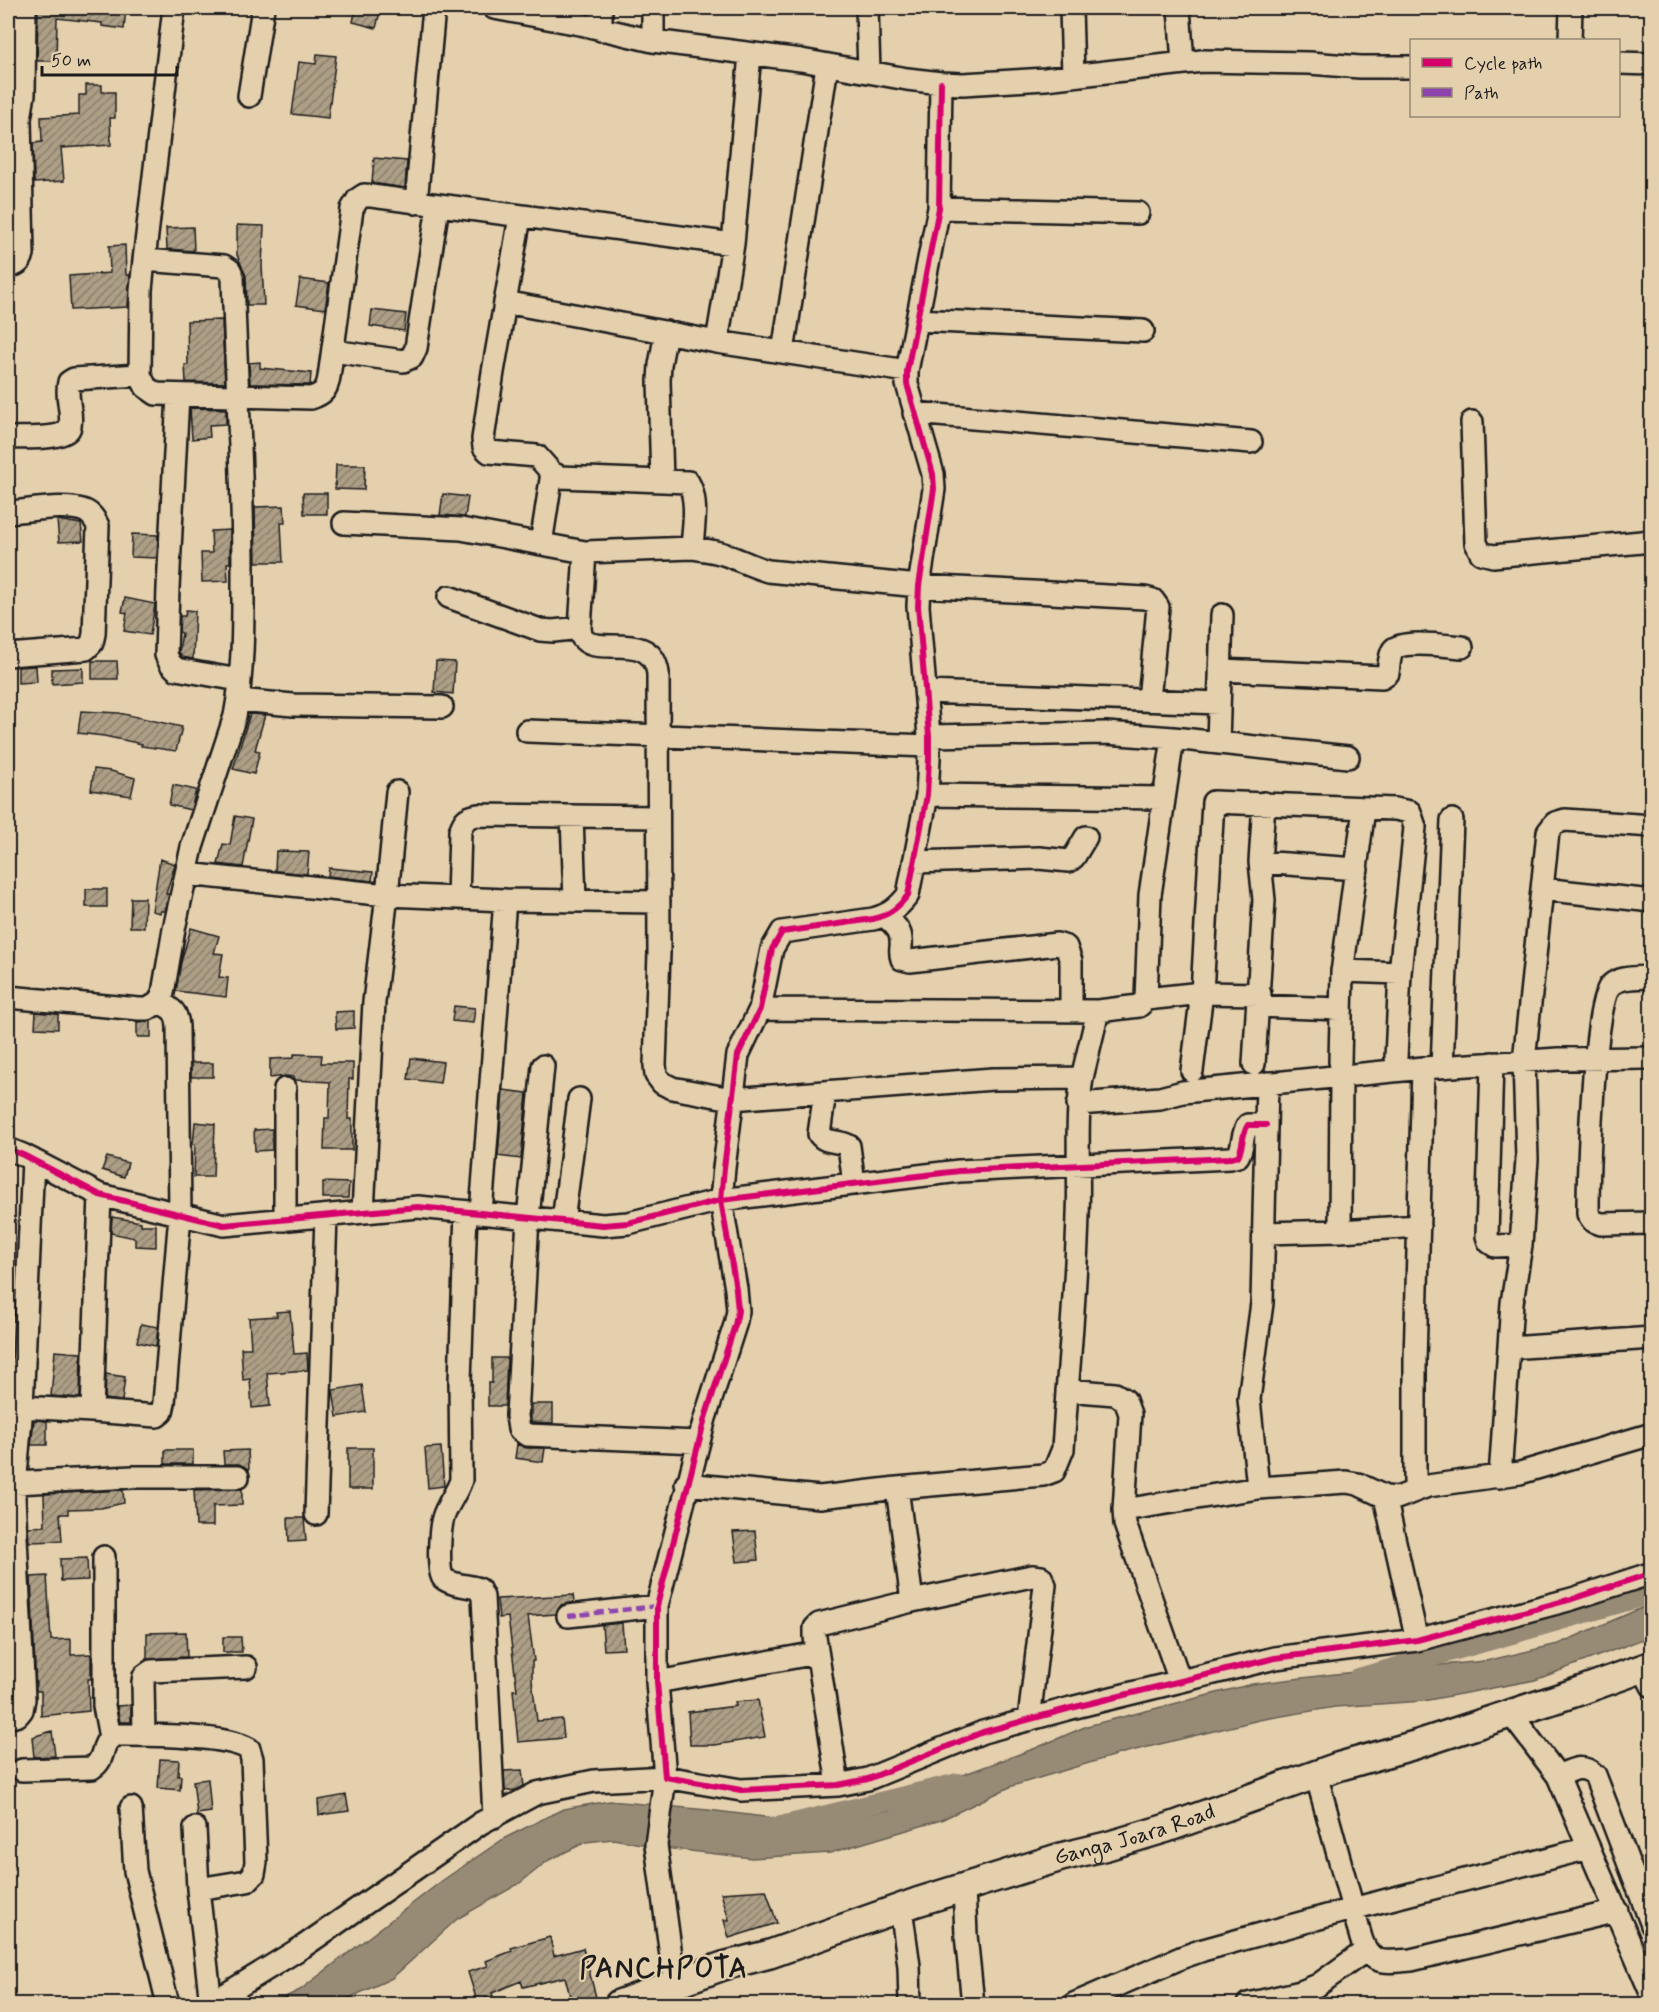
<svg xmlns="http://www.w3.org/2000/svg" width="1659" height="2012" font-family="Mynerve,sans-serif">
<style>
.water{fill:#988b76;stroke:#665f52;stroke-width:1.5}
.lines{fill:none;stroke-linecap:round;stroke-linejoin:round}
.canal{stroke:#988b76;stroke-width:20}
.building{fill:url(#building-hatch);stroke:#1c1c1c;stroke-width:1.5}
.minor-casing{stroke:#1c1c1c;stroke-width:26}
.major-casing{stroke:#1c1c1c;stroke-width:32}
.minor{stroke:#e5d0ae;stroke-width:21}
.major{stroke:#e5d0ae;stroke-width:27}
.quiet{stroke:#8e44ad;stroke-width:4.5;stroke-dasharray:9 4.5;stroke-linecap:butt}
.cycleway-casing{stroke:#e5d0ae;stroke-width:10}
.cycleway{stroke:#d6006c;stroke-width:6}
.labels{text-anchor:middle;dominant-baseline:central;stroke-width:4.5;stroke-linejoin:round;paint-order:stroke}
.street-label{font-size:22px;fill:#1c1c1c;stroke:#e5d0ae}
.district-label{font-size:28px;font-weight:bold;letter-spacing:1.5px;fill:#1c1c1c;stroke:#e5d0ae}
</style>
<defs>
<pattern id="building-hatch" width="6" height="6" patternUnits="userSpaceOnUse" patternTransform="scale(1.5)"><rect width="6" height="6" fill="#ad9e86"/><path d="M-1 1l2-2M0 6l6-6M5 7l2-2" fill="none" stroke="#8c806d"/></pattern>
</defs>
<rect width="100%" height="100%" fill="#e5d0ae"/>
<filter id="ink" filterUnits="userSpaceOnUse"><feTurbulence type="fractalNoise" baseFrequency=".0167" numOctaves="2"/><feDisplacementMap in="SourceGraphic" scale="12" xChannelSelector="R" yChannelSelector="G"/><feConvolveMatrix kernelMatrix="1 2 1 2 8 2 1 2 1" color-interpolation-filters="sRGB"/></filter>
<g filter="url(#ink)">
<path class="water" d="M 1651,1604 L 1651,1636 L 1535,1680 L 1423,1701 L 1335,1707 L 1259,1720 L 1119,1754 L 1012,1786 L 941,1820 L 830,1853 L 752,1858 L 664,1848 L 613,1839 L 586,1842 L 549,1860 L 520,1883 L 457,1919 L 392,1978 L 336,2004 L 271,2004 L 300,1990 L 443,1880 L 505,1838 L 563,1809 L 610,1801 L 708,1810 L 821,1824 L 888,1810 L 965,1774 L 1036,1748 L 1087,1726 L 1252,1684 L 1335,1674 L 1486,1661 L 1558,1644 Z"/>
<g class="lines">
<path class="canal" d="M 1358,1678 L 1652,1594
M 777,1827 L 958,1783"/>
</g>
<path class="building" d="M 38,8 L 126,8 L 124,29 L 102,26 L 102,23 L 57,18 L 56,61 L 37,61 Z
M 356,8 L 381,8 L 376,28 L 353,22 Z
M 317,54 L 336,56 L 328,118 L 292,114 L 299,62 L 316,64 Z
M 86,85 L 102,85 L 102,92 L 115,92 L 115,118 L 110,118 L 111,145 L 61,148 L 64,181 L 34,183 L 33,143 L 42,142 L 41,117 L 79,115 L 79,95 L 86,95 Z
M 374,158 L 407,161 L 405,188 L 372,183 Z
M 237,225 L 264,226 L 262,265 L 264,305 L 247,305 L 246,276 L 237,255 Z
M 193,227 L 194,251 L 167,249 L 166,228 Z
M 125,245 L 126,275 L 130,275 L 128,307 L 71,310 L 69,276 L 110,273 L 109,246 Z
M 300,279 L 329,283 L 325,309 L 296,305 Z
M 372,310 L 406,314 L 404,331 L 370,326 Z
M 222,320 L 225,383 L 186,382 L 185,365 L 188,365 L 187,321 Z
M 260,362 L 260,368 L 311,373 L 310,385 L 250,384 L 249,363 Z
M 190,408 L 226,409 L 226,424 L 209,425 L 210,437 L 192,439 Z
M 336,465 L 365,465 L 364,490 L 335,489 Z
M 303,493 L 327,493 L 327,514 L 304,514 Z
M 443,494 L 468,497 L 465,517 L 440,515 Z
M 284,506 L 285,523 L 281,523 L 283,562 L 256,562 L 255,507 Z
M 57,520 L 81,524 L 83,541 L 59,542 Z
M 230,530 L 230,563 L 227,563 L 228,581 L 202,582 L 201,553 L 212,553 L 211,531 Z
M 132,534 L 158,535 L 157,558 L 131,557 Z
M 125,598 L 155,604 L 150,635 L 124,631 L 127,613 L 122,612 Z
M 186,610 L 195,611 L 193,659 L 182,657 L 179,652 L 182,633 L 179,632 L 180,616 L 185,616 Z
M 92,661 L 117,661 L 118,679 L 92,679 Z
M 436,661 L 455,662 L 453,694 L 434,692 Z
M 36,666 L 37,682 L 18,683 L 18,667 Z
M 83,668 L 83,682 L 52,684 L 52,669 Z
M 81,711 L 119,713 L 182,727 L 176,751 L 141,746 L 142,744 L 104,736 L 78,733 Z
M 250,714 L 265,715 L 255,750 L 260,751 L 254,774 L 233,769 Z
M 94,769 L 111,771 L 135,778 L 131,796 L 91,790 Z
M 173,785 L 196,790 L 191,810 L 169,805 Z
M 235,816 L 252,819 L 243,867 L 218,864 L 223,844 L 230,845 Z
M 276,851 L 309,852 L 307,874 L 275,871 Z
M 160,859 L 175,864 L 166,894 L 169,894 L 165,911 L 161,911 L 160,913 L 152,911 Z
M 329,868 L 373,872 L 372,881 L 328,876 Z
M 86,889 L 107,889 L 107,907 L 86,907 Z
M 131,898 L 145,898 L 144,927 L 130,927 Z
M 191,928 L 219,936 L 214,953 L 223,954 L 219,977 L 228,978 L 226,997 L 176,991 L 181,962 Z
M 454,1006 L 475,1008 L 473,1023 L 452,1021 Z
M 354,1011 L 354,1028 L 336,1029 L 335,1012 Z
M 36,1012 L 58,1014 L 58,1029 L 35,1028 Z
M 151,1021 L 151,1037 L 137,1037 L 137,1022 Z
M 294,1054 L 322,1055 L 321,1063 L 353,1063 L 353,1079 L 349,1079 L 348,1119 L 352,1119 L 352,1150 L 324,1150 L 325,1118 L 329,1118 L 330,1082 L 294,1080 L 293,1077 L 286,1076 L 270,1078 L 270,1059 L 294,1058 Z
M 411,1058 L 443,1062 L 440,1083 L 408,1079 Z
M 191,1063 L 213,1063 L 213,1077 L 191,1077 Z
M 503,1090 L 527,1093 L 521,1159 L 498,1156 Z
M 195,1122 L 215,1124 L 213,1177 L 194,1177 L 195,1144 L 193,1144 Z
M 272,1129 L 272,1150 L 255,1151 L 254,1130 Z
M 107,1157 L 128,1163 L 124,1177 L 102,1170 Z
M 323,1182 L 349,1183 L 348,1198 L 323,1198 Z
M 112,1217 L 141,1222 L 141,1225 L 156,1225 L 156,1247 L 135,1246 L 135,1238 L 111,1233 Z
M 290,1311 L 294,1354 L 307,1353 L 308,1370 L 267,1373 L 270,1406 L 252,1408 L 250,1379 L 243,1380 L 241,1348 L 251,1348 L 249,1318 L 277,1316 L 276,1312 Z
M 141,1324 L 158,1327 L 156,1346 L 137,1342 Z
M 55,1351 L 81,1353 L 80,1398 L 51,1396 Z
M 492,1358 L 507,1358 L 505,1406 L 488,1406 L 488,1383 L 492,1383 Z
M 106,1374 L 125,1377 L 122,1401 L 105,1399 Z
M 362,1385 L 366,1412 L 337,1417 L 333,1390 Z
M 531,1404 L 553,1404 L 553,1423 L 531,1422 Z
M 34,1420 L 47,1421 L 47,1445 L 31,1445 Z
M 517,1444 L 526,1448 L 545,1448 L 543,1462 L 515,1458 Z
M 441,1447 L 444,1486 L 428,1488 L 425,1448 Z
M 348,1448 L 373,1448 L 373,1489 L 348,1489 Z
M 165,1450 L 193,1450 L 193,1464 L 165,1464 Z
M 248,1450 L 249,1470 L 239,1464 L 224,1464 L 223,1451 Z
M 242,1489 L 242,1505 L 213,1506 L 213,1526 L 196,1526 L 194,1490 Z
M 123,1490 L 124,1503 L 101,1508 L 68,1509 L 68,1514 L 60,1514 L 62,1541 L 29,1542 L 28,1527 L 45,1526 L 44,1494 Z
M 288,1518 L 304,1518 L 306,1541 L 289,1542 Z
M 755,1531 L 758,1560 L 737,1562 L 733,1532 Z
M 87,1558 L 88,1580 L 61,1581 L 60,1559 Z
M 47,1576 L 51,1640 L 71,1639 L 71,1655 L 91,1654 L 91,1679 L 88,1679 L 89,1711 L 41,1716 L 41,1691 L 36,1691 L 31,1577 Z
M 573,1595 L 574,1602 L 561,1605 L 556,1614 L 528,1616 L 534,1661 L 532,1661 L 532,1680 L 537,1721 L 562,1719 L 564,1738 L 518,1742 L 513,1690 L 517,1690 L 508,1617 L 499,1618 L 497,1599 Z
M 622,1623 L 624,1649 L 604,1650 L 602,1625 Z
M 186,1632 L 187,1657 L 147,1659 L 147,1633 Z
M 223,1637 L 241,1637 L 242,1652 L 223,1652 Z
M 758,1700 L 765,1737 L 715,1745 L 690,1745 L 688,1712 L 736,1706 L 735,1702 Z
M 131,1705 L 131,1722 L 120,1722 L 117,1706 Z
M 52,1731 L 55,1756 L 34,1757 L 32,1737 Z
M 160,1759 L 179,1760 L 178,1776 L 181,1776 L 180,1790 L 158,1788 Z
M 522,1770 L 524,1786 L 516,1790 L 505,1791 L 504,1771 Z
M 208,1779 L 211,1812 L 197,1814 L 193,1781 Z
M 346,1795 L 349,1811 L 319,1815 L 318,1800 Z
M 766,1890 L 777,1923 L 729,1938 L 724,1920 L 729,1920 L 721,1893 Z
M 550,1937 L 554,1956 L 583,1948 L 596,1997 L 572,2004 L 565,1977 L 523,1987 L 521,1981 L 492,1993 L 493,1996 L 477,2001 L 468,1972 L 488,1966 L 486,1961 L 512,1951 L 511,1948 Z"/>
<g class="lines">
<defs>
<path id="minor" d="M 174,8 L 144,260 L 141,290 L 140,375 L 146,387 L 156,394 L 311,398 C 323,394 327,390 329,377 L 352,209 L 358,199 L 364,195 L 733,244
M 494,8 L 585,25 L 653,41 L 801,60 L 907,79 L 941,83 L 963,84 L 1045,79 L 1202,61 L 1310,63 L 1360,67 L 1412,67
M 867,8 L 869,72
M 1071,8 L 1073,76
M 1179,8 L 1183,63
M 601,30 L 601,8
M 1570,40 L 1571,8
M 653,41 L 653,8
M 1618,63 L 1652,64
M 941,83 L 939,208 L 907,371 L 907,384 L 933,474 L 934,489 L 919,586 L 918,606 L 929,736 L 929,759 L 927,795 L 908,895 C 898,908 889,915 873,919 L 782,932 L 772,949 L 760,1009 L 738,1055 L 724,1168 L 721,1200 L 736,1289 L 738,1311 L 735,1325 L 705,1418 L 657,1606 L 657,1682 L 665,1777 L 741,1790 L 838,1785 L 868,1779 L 983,1732 L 1071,1708 L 1275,1658 L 1417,1640 L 1572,1599 L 1652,1573
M 249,96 L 263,8
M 416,203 L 434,8
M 939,208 L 1138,213
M 520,217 L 493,372 L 483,439 L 484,447 L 489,452 L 537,456 L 552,473 L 560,477 L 688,482 C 699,500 693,528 692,548
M 8,267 C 16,265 21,263 23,254 L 20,119 L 24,94 L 25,8
M 505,302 L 717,342 L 907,371
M 917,320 L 1143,331
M 717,342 L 733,244 L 750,54
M 333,351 L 403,361 L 412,357 L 416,348 L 438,206
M 783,352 L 827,66
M 178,395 L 168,588 L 166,655 L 170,663 L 176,669 L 239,680
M 914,413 L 1251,442
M 1472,422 L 1476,543 L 1481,553 L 1493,556 L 1652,541
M 8,438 C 20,437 68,441 70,426 C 73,411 65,397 69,382 L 74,379 L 140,375
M 662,480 L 659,381 L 660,365 L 666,332
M 8,512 C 29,511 66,503 85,511 C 92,514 95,520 98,526 L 94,634 L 92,643 L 86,649 L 8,655
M 344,523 L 461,529 L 585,552 L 692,548 C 704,550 715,551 726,555 C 740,560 753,567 768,571 L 919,586 L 1145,598 L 1153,600 L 1158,607 L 1149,700
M 541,544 L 552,473
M 585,552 L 580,628 C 580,628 581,637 582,637 C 594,659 651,627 658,673 L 659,953 L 655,1065 L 656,1075 L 662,1083 L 672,1088 L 732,1099 L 993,1079 L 1082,1078 L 1098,1011 L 1139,1006 L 1146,999 L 1150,895 L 1173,738 L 1106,733 L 929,736
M 449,597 L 540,630 L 553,631 L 580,628
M 1220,670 L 1382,677 L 1388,673 C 1389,667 1389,656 1393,650 C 1400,639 1449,646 1462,647
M 926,692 L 1219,703
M 238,700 L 293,705 L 442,707
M 527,731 L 929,746
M 1173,738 L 1348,757
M 1218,743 L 1222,615
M 927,795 L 1164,798
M 572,816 L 575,901
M 914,862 L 1039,858 L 1069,861 L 1074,857 L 1086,837
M 1260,862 L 1357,869
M 186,874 L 387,895 L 505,900 L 659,902
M 1542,889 L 1652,901
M 458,898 L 460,831 C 464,820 466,817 478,815 L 658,817
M 885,916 C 892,923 901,929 901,940 C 902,948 899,951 902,959 L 910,961 L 1057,944 L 1066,947 L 1071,961 L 1071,1011
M 1342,971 L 1400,973
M 1652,977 C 1639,978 1621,976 1611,985 C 1593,1000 1588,1181 1588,1214 L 1593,1221 L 1601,1224 L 1652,1223
M 1260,994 L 1202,993 L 1213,802 L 1395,809 L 1410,812 L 1415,827 L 1400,973 L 1396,1058
M 8,997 L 139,1009 L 148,1009 L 159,1002 L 163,993 L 174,929 L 192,847 L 235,716 C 244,671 243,616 243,570 C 243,472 236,375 233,277 L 230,270 L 224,266 L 144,260
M 1146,999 L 1202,993 L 1192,1071
M 1259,1006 L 1340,1009
M 760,1009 L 1098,1011
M 1340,1062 L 1342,973 L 1364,809
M 1492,1063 L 1487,1236 L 1489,1242 L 1495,1246 L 1521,1245
M 1254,1064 L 1264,900 L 1260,862 L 1264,803
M 543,1066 L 528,1218 L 517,1416 L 519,1429 L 527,1435 L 698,1442
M 1442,1067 L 1452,820
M 285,1089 L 285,1220
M 825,1092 L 819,1134 C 827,1145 839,1139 849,1146 L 854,1184
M 1078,1104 L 1160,1098 L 1183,1092 L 1423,1068 L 1558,1059 L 1652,1058
M 8,1149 L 23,1155 L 100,1195 L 224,1225 L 418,1207 L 603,1225 L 628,1223 L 721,1200 L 959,1171 L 1230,1158 L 1238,1156 C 1244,1146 1241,1135 1248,1125 L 1266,1125
M 363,1212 L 374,1002 L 387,895 L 397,792
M 466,1212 L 460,1381 L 461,1480 C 457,1493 447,1504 443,1518 C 440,1527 437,1571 443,1578 C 452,1586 469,1585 479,1589 L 483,1597 L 494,1817
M 481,1213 L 505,900
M 563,1221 L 579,1099
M 1340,1231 L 1341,1075
M 1264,1233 L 1340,1231 L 1419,1226
M 1509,1348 L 1652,1338
M 1067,1390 L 1115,1394 L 1125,1400 L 1130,1414 L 1124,1510 L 1125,1524 L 1180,1681
M 22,1407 L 92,1411 L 100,1195
M 92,1411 L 157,1416 L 162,1412 L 164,1403 L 180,1215 L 178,1027 C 177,1011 172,1009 159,1002
M 1500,1477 L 1512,1303 L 1521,1245 L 1527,1159 L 1524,1061 L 1548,832 L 1555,823 L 1565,820 L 1652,826
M 15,1483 L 133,1477 L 238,1477
M 686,1484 L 820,1497 L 897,1488 L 1043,1475 L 1054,1471 L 1063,1449 C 1068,1371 1076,1293 1078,1215 C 1080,1170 1075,1123 1082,1078
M 897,1488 L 912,1601
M 1258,1488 L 1249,1399 L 1262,1303 L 1267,1083
M 1415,1490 L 1415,1361 L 1423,1068
M 1385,1497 L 1417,1640
M 1124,1510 L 1258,1488 L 1346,1482 L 1358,1484 L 1385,1497 L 1397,1498 L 1428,1486 L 1520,1473 L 1652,1434
M 316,1514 L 326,1216
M 104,1557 L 104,1706 L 110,1737
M 568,1616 L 657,1606
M 1643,1668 L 1652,1686
M 657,1682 L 817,1653
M 1510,1713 L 1558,1776 L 1652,1995
M 8,1718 L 18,1715 L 22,1710 L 24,1699 L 14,1497 L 22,1407 L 33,1160
M 144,1735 L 143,1682 L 144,1676 L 151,1671 L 246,1667
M 22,1770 L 92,1768 C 108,1758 98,1741 117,1735 C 148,1735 225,1734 249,1749 L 252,1759 L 256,1862 L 254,1874 L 247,1881 L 198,1889
M 1316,1774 L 1361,1938 C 1370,1966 1385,1962 1411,1960 L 1617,1911
M 1558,1776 C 1572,1770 1582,1763 1595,1775 L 1652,1925
M 838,1785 L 815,1637 L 815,1628 L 819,1624 L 912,1601 L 1032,1576 L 1041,1577 L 1045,1585 L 1029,1720
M 131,1808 L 135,1871 L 168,2004
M 195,1828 L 198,1889 L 211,2004
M 964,1887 L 966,1935 L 973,2004
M 901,1908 L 909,1966 L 910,2004
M 210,2004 L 304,1946 L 481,1823 L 537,1793 L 594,1781 L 665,1777 L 656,1845 L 675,1985
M 1074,2004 L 1183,1957 L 1203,1950 L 1352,1909 L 1589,1848
M 1248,2004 L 1301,1992 L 1318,1985 L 1365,1951"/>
<g id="major">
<path id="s1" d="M 619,2004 L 723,1966 L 770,1954 L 917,1902 L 1061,1857 L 1107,1846 L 1167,1828 L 1337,1767 L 1415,1745 L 1574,1693 L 1652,1665"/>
</g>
</defs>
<use href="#minor" class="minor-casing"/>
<use href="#major" class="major-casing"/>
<use href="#minor" class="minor"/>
<use href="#major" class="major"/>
<path class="quiet" d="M 568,1616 L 657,1606"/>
<defs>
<path id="cycleway" d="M 941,83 L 939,208 L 907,371 L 907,384 L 933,474 L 934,489 L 919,586 L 918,606 L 929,736 L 929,759 L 927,795 L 908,895 C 898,908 889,915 873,919 L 782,932 L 772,949 L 760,1009 L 738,1055 L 724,1168 L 721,1200 L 736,1289 L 738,1311 L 735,1325 L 705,1418 L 657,1606 L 657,1682 L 665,1777 L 741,1790 L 838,1785 L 868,1779 L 983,1732 L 1071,1708 L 1275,1658 L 1417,1640 L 1572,1599 L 1652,1573
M 8,1149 L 23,1155 L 100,1195 L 224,1225 L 418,1207 L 603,1225 L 628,1223 L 721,1200 L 959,1171 L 1230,1158 L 1238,1156 C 1244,1146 1241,1135 1248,1125 L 1266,1125"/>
</defs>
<use href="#cycleway" class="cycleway-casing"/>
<use href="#cycleway" class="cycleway"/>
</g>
</g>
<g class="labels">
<g class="street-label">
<text stroke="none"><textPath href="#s1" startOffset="543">Ganga Joara Road</textPath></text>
</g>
<g class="district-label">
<text x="664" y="1969">PANCHPOTA</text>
</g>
</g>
<rect width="1659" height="2012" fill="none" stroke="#e5d0ae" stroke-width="30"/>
<rect x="15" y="15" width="1629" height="1982" fill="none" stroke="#1c1c1c" stroke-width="2" filter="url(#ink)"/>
<rect x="1410" y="39" width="210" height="78" fill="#e5d0ae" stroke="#958874" stroke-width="1.5"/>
<rect x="1422" y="58" width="30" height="9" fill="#d6006c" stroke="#958874" stroke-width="1.5"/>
<text x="1464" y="69" font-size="18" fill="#1c1c1c">Cycle path</text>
<rect x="1422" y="88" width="30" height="9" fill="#8e44ad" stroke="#958874" stroke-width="1.5"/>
<text x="1464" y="99" font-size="18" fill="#1c1c1c">Path</text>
<path d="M42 66v9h135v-9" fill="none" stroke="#1c1c1c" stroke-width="3"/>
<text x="51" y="66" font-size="18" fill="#1c1c1c" stroke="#e5d0ae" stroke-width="4.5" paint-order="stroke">50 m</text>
</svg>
